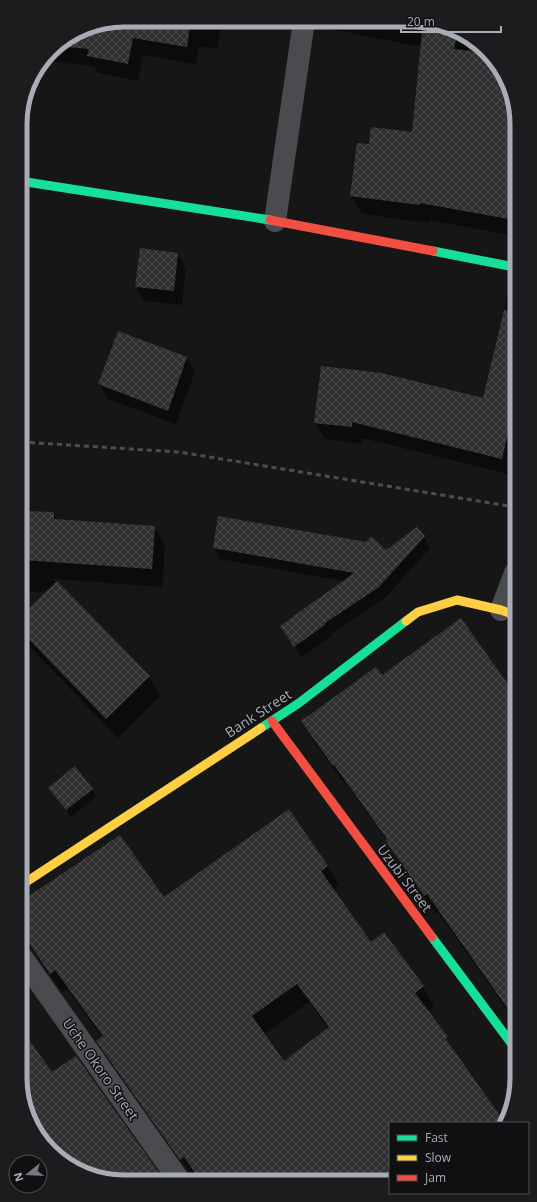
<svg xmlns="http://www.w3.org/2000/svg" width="537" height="1202" font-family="'Open Sans',sans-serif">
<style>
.shadow{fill:#0007;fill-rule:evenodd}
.building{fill:url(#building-cross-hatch);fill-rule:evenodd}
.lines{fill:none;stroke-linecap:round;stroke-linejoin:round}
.street{stroke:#4a4b4f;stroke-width:22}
.fast{stroke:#16e098;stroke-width:9}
.slow{stroke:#ffcf43;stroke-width:9}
.jam{stroke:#f24e42;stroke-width:9}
.rail{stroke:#4c4d4f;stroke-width:3;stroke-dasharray:5 4;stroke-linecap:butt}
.labels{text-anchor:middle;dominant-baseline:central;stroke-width:3;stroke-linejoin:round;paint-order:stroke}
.street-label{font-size:14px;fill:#a8acb5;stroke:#101012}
.rim{fill:none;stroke:#a8acb5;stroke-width:5}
</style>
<defs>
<pattern id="building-cross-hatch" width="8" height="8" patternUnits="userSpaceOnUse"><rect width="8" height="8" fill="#303031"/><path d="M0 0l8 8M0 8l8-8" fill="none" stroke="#4b4b4d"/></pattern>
</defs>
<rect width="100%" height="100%" fill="#161616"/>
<path class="shadow" d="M 124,20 L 222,21 L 217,49 L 199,46 L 196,64 L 143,55 L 138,81 L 98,73 L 94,66 L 44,61 L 55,46 L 84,28 Z
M 326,21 L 433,22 L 469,40 L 467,52 L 487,54 L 513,97 L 514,236 L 430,220 L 429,223 L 362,214 L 351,196 L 358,144 L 370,145 L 413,133 L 422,47 L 331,29 Z
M 177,253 L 186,268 L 182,305 L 144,301 L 136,287 Z
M 508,294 L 514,295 L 515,461 L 511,475 L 362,438 L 361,444 L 325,439 L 315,423 L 484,400 Z
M 186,358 L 195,372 L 176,424 L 108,399 L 99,384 Z
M 22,512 L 54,513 L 58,521 L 154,527 L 165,545 L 162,587 L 53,579 L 56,584 L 149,676 L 160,696 L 118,738 L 26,643 L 22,637 L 22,616 L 47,592 L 22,591 Z
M 424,537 L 430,548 L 385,598 L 331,634 L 332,636 L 302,657 L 288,637 L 344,581 L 220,559 L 214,547 L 386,551 Z
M 381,676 L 513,692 L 515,691 L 517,1021 L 515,1022 L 438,912 L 436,914 L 397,859 L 387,840 L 345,782 L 344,783 L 313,740 L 302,721 Z
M 49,788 L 92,789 L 96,797 L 71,817 Z
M 120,837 L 164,898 L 328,866 L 339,886 L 333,890 L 371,943 L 384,933 L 423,987 L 434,1006 L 427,1011 L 447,1038 L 458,1057 L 503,1123 L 390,1123 L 390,1152 L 365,1179 L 196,1180 L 109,1061 L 98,1041 L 103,1038 L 67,989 L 62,992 L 23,936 L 23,901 ZM 309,1002 L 328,1029 L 284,1062 L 264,1035 Z
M 23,1033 L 52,1073 L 140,1180 L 104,1180 L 55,1156 L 24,1105 Z"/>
<path class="building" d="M 124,20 L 191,20 L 187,47 L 133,38 L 128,64 L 87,56 L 89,49 L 55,46 L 84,28 Z
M 423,22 L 433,22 L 457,34 L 454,49 L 486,53 L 513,97 L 514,220 L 420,203 L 419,205 L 350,196 L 357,143 L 369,144 L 371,127 L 412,132 Z
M 140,248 L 178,253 L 174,291 L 135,287 Z
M 504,310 L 514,311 L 514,407 L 502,459 L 352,422 L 352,427 L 314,423 L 321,366 L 382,373 L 483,398 Z
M 118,331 L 187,357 L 168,411 L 98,384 Z
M 22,511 L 54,512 L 54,519 L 155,526 L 152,569 L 22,560 Z
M 218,516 L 366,542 L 371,536 L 386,550 L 417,527 L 425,536 L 379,587 L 325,623 L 326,624 L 294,647 L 280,626 L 354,573 L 213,548 Z
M 57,581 L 150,676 L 106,719 L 22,632 L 22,615 Z
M 461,618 L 515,694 L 517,1022 L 427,894 L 424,896 L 385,840 L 387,839 L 334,765 L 333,766 L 301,721 L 376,667 L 382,675 Z
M 75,766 L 93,789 L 66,810 L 48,788 Z
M 289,809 L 328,866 L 321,871 L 371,942 L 384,932 L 424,986 L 415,993 L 448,1037 L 446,1039 L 503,1120 L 503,1123 L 390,1123 L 390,1179 L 200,1180 L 184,1157 L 180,1160 L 96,1041 L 103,1036 L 55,970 L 50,974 L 23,934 L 23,900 L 120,835 L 164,897 ZM 297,984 L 329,1027 L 284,1061 L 252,1016 Z
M 23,1031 L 52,1072 L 76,1056 L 160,1174 L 152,1180 L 104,1180 L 55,1156 L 24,1105 Z"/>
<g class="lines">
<path class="street" d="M 275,221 L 304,21
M 501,610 L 515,573
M 23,959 L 179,1180"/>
<path class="fast" d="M 20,181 L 270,220
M 433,251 L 514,267
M 261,728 L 299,703 L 406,621
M 432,937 L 517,1051"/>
<path class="slow" d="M 406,621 L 418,612 L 457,600 L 501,610 L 515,615
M 23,884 L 261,728"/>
<path class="jam" d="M 270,220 L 433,251
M 272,721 L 432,937"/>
<path class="rail" d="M 21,442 L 179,452 L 515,507"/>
</g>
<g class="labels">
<g class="street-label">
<text transform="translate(258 713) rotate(-33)">Bank Street</text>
<text transform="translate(405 878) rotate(53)">Uzubi Street</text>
<text transform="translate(101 1069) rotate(55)">Uche Okoro Street</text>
</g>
</g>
<path d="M0 0H537V1202H0ZM124 27H413A97 97 0 0 1 510 124V1078A97 97 0 0 1 413 1175H124A97 97 0 0 1 27 1078V124A97 97 0 0 1 124 27Z" fill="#1c1c1f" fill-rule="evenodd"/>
<path class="rim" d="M124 27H413A97 97 0 0 1 510 124V1078A97 97 0 0 1 413 1175H124A97 97 0 0 1 27 1078V124A97 97 0 0 1 124 27Z"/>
<rect x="389" y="1122" width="140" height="72" fill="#101012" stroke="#4d4e53"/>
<rect x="397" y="1135" width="20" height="6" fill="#16e098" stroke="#4d4e53"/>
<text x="425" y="1142" font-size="12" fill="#a8acb5">Fast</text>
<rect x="397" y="1155" width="20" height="6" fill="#ffcf43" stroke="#4d4e53"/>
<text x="425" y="1162" font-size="12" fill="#a8acb5">Slow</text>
<rect x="397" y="1175" width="20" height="6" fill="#f24e42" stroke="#4d4e53"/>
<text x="425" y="1182" font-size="12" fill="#a8acb5">Jam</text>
<g transform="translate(28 1174) rotate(252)"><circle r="19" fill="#101012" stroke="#4d4e53"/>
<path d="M0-3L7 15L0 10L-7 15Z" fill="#75787d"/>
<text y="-6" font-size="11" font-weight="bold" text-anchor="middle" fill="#a8acb5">N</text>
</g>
<path d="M401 26v6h100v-6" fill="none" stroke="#a8acb5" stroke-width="2"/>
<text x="407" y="26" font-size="12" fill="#a8acb5" stroke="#101012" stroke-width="3" paint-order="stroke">20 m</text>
</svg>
